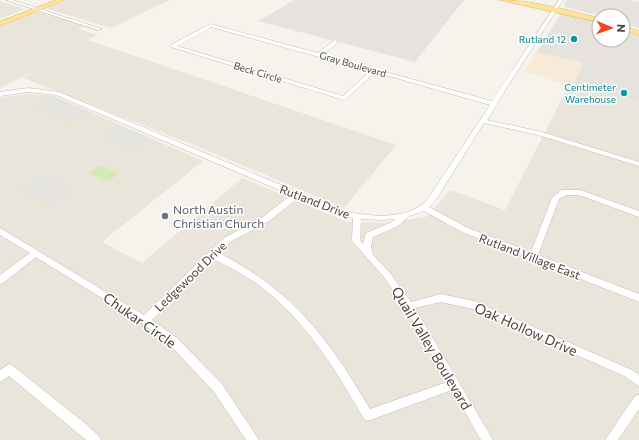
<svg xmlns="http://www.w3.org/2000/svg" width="639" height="440" font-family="Commissioner,sans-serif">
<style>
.residential{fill:#eae5da}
.commercial{fill:#f7ead8}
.industrial{fill:#e6e2dd}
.green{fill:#d2eab5}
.parking{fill:#e5e3e0}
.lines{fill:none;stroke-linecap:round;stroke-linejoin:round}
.minor-casing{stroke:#c2bbae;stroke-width:1}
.major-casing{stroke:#e6c16a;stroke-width:1}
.minor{fill:#fff;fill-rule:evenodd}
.major{fill:#ffe39c;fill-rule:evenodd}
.culture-dot{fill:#0f9aa8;stroke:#fff;stroke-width:1.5}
.worship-dot{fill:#6b7280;stroke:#fff;stroke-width:1.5}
.labels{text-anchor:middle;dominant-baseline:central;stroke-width:3;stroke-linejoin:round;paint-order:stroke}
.far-culture-label{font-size:10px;fill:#0d838f;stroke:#fff;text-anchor:end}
.far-street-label{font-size:10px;fill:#4b4439;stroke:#fff}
.street-label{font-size:12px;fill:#4b4439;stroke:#fff}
.worship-label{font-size:12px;fill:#5b616d;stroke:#fff;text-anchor:start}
.near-street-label{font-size:14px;fill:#4b4439;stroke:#fff}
</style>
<rect width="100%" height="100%" fill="#f6f3ec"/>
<path class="residential" d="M 66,0 L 170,0 L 111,28 L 45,8 Z
M 0,1 L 6,3 L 25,9 L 0,19 Z
M 38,12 L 84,26 L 79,29 L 97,35 L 88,40 L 396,145 L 344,208 L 204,149 L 23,78 L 41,68 L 0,88 L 0,26 L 31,13 Z
M 569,85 L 639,102 L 639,440 L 0,440 L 0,98 L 28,94 L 54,96 L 203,161 L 102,242 L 142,263 L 242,178 L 347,222 L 385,223 L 426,217 L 450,190 L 505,210 Z"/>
<path class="commercial" d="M 537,52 L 583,63 L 573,86 L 523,72 Z"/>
<path class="industrial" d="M 294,0 L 464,0 L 415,62 L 258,21 Z
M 567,0 L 630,0 L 638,2 L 639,0 L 639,28 L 623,23 L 623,16 L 601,16 L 565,7 L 564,5 Z
M 564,13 L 599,22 L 599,40 L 623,40 L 623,30 L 639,35 L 639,102 L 573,86 L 583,63 L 537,52 L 561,14 Z"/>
<path class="green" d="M 101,165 L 119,174 L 107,182 L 89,173 Z"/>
<path class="parking" d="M 561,14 L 567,16 L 566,19 L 569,20 L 553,49 L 541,46 Z
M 541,50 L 631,70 L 630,72 L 540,52 Z
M 52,96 L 87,111 L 68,122 L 33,106 Z
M 119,125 L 151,138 L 132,151 L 101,137 Z
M 43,174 L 74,190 L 51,206 L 20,189 Z"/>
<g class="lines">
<defs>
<path id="minor" d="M 6,0 L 12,0 L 102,29 L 98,30 Z
M 559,0 L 563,0 L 497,103 L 498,104 L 496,106 L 487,120 L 542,132 L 639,162 L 639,166 L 538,135 L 484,123 L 435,201 L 429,207 L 468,228 L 531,252 L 552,198 L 562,190 L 580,190 L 639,211 L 639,217 L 579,195 L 566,195 L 559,199 L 538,255 L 639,294 L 639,302 L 462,232 L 424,211 L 409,216 L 398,226 L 373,237 L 371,246 L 373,255 L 390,273 L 411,302 L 441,294 L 474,301 L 632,370 L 639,375 L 639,386 L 624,376 L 473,309 L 441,302 L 415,308 L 493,440 L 481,440 L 452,390 L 368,421 L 364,419 C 335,368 304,318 256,283 C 242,274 228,266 213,259 L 152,320 L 177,338 L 222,384 L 259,440 L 246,440 L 214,392 L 169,344 L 142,323 L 36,257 L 3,283 L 0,284 L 0,275 L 30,253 L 0,235 L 0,228 L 144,315 L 224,238 L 263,217 L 291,195 L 56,95 L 28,92 L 0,96 L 0,92 L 28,88 L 59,92 L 343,211 C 366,216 399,220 420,206 C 424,204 427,200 429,197 L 490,105 L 375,72 L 346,99 L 344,100 L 171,47 L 171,45 L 210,24 L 318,53 L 335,40 L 337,41 L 337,43 L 323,55 L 492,101 ZM 211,27 L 370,71 L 343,96 L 177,46 ZM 298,198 L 338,215 L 353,218 L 352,240 L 353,242 L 384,277 L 406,309 L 447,382 L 370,409 C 329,339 293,291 219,253 L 230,242 L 269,221 ZM 361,219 L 383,220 L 395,219 L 392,222 L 366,233 L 363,244 L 360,240 Z
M 9,364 L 13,366 L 86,424 L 99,436 L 101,440 L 86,440 L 9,376 L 0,382 L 0,370 Z
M 639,395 L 639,409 L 618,440 L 605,440 L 635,396 Z"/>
<path id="major" d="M 56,0 L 64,0 L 0,26 L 0,22 Z
M 500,0 C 533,0 567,10 599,18 L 599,22 Z
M 623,26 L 639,31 L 639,35 L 623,30 Z"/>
</defs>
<use href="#minor" class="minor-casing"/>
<use href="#major" class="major-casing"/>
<use href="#minor" class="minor"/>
<use href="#major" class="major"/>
</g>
<g class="culture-dot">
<circle cx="574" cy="39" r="4"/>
<circle cx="624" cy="93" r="4"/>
</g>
<circle class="worship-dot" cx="165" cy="216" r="4"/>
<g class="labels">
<g class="far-culture-label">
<text x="566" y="39">Rutland 12</text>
<text x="616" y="87">Centimeter<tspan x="616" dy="12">Warehouse</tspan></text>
</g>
<g class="far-street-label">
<text transform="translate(353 64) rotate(16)">Gray Boulevard</text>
<text transform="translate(258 72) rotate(17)">Beck Circle</text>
</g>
<g class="street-label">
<text transform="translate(315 201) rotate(21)">Rutland Drive</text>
<text transform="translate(530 256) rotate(21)">Rutland Village East</text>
<text transform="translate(190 276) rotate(-44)">Ledgewood Drive</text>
</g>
<g class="worship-label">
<text x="173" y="209">North Austin<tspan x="173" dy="14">Christian Church</tspan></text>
</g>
<g class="near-street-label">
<text transform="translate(140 320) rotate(35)">Chukar Circle</text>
<text transform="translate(526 329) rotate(24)">Oak Hollow Drive</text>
<text transform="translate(432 348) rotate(59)">Quail Valley Boulevard</text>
</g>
</g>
<g transform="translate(611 28) rotate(92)"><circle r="19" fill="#ffffff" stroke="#b7b4b0"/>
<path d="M0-3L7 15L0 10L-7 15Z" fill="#fc3f1d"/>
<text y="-6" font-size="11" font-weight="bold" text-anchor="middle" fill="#4b4439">N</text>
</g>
</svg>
